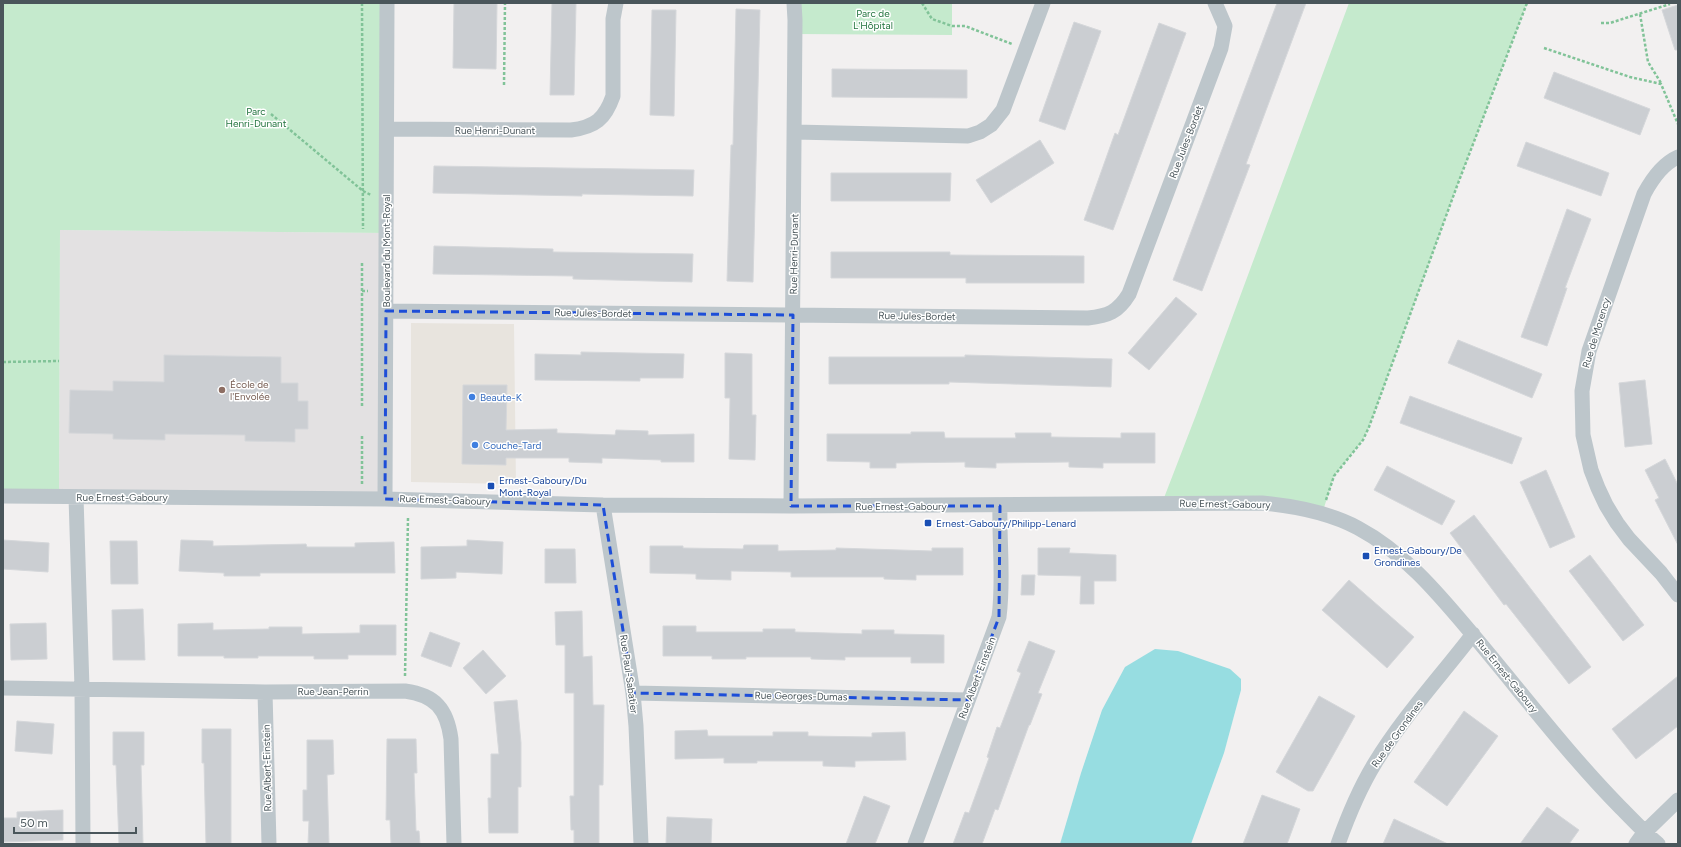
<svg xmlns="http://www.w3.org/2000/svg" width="1681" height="847" font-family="Figtree,sans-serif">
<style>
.commercial{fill:#e8e4de}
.education{fill:#e3e1e2}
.green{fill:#c5eacd}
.water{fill:#97dde1}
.building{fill:#cbced2;stroke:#d5d7da}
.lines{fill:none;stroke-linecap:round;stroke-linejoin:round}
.path{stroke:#81c398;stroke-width:2.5;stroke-dasharray:3 2;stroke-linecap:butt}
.minor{stroke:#bdc6cb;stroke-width:15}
.marked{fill:none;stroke:#1d4ed8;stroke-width:3;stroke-dasharray:8 5;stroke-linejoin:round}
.education-dot{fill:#8d6e63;stroke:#fff;stroke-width:1.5}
.shop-dot{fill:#3f7fe0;stroke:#fff;stroke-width:1.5}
.transit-dot{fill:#1a4fb4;stroke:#fff;stroke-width:1.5}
.labels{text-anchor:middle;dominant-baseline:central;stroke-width:3;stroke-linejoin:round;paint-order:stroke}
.park-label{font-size:10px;fill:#23743f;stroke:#fff}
.street-label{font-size:10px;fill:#4a565b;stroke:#fff}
.education-label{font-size:10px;fill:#785e54;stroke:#fff;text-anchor:start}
.shop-label{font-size:10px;fill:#366cbe;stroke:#fff;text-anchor:start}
.transit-label{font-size:10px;fill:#164399;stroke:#fff;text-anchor:start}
</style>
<rect width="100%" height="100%" fill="#f2f0f0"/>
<path class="commercial" d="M 411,323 L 514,324 L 516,484 L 411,482 Z"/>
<path class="education" d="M 60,230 L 386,233 L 385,499 L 59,496 Z"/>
<path class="green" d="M 3,3 L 387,3 L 386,233 L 60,230 L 59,496 L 3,496 Z
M 794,3 L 952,3 L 952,35 L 795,34 Z
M 1349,3 L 1527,3 L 1457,186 L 1369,427 L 1363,440 L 1334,476 L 1322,514 L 1162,503 L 1196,415 Z"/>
<path class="water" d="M 1155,649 L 1178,651 L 1230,669 L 1241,679 L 1241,690 L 1224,753 L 1191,844 L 1060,844 L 1081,773 L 1102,710 L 1125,667 Z"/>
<path class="building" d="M 454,3 L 497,3 L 496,69 L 453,68 Z
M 552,3 L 576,3 L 574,95 L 550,95 Z
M 1277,3 L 1306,3 L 1246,164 L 1250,165 L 1202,291 L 1173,280 Z
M 1678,5 L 1678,50 L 1675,50 L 1662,10 Z
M 736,9 L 760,10 L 753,282 L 727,281 L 731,145 L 733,145 Z
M 652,10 L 676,10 L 674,116 L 650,115 Z
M 1074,22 L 1101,31 L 1065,130 L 1039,121 Z
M 1159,23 L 1186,33 L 1113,230 L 1084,220 L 1115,133 L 1118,135 Z
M 832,69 L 967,70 L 967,98 L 832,97 Z
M 1554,72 L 1650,109 L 1640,135 L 1544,98 Z
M 1040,140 L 1054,163 L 991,203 L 976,180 Z
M 1526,142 L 1609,173 L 1601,196 L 1517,166 Z
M 434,166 L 694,170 L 693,196 L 582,194 L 582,196 L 433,193 Z
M 831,173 L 951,173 L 950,201 L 831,201 Z
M 1567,209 L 1591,219 L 1565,288 L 1567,288 L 1547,346 L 1521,337 Z
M 434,246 L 553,249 L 553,252 L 693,254 L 692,282 L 573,279 L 573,276 L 433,274 Z
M 831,252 L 950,252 L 950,255 L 1084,256 L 1084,283 L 966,283 L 966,278 L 831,278 Z
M 1176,297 L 1197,314 L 1149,370 L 1128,353 Z
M 1458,340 L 1542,374 L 1532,398 L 1448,363 Z
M 581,352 L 684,354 L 683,378 L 640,378 L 640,381 L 535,380 L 535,354 L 581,355 Z
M 725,353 L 752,354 L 752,415 L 756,415 L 755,460 L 729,459 L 730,398 L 725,398 Z
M 164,355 L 281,357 L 281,383 L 298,383 L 298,401 L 308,401 L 308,429 L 295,429 L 295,442 L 245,441 L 245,435 L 165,434 L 165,440 L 113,439 L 113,434 L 69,433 L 70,390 L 113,391 L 113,381 L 164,382 Z
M 965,355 L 1112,359 L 1111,387 L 949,382 L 949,384 L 829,384 L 829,357 L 965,357 Z
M 1645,380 L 1652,444 L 1625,447 L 1619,383 Z
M 463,385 L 507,385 L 506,430 L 557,429 L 557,433 L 615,435 L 616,430 L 648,431 L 648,435 L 694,434 L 694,462 L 661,462 L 661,460 L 602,458 L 602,463 L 569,462 L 569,458 L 506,458 L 506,465 L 462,464 Z
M 1410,396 L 1522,438 L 1512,464 L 1400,423 Z
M 911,432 L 944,432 L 945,438 L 1016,438 L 1015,433 L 1051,433 L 1051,437 L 1121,438 L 1121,433 L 1155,433 L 1155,463 L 1103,463 L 1103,468 L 1069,467 L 1069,462 L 996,463 L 996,468 L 965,467 L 965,462 L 896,463 L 896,468 L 870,468 L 870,462 L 827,461 L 827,434 L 911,434 Z
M 1665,459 L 1678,485 L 1678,545 L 1655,500 L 1659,498 L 1645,470 Z
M 1387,466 L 1455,501 L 1442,525 L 1374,490 Z
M 1546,470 L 1575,537 L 1550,548 L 1520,482 Z
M 1474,515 L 1591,667 L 1569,684 L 1506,604 L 1504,605 L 1450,533 Z
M 3,540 L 49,543 L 48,572 L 3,569 Z
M 181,540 L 213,541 L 213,546 L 306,544 L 307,547 L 355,547 L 355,543 L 394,542 L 395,573 L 260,573 L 260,576 L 224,576 L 224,573 L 179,571 Z
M 467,540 L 503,542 L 502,574 L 456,572 L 456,578 L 421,579 L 421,547 L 467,546 Z
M 110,541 L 137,541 L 138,584 L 111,584 Z
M 744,545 L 778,545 L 778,551 L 836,550 L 836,548 L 932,551 L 932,548 L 963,548 L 963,575 L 916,575 L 916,580 L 884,579 L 884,577 L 791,577 L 791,572 L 731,571 L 731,580 L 696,579 L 696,574 L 650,573 L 650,546 L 683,546 L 683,548 L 743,549 Z
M 1038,548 L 1070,548 L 1069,553 L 1116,555 L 1116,581 L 1094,581 L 1094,604 L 1080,604 L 1081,576 L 1038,575 Z
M 545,549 L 575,549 L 576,583 L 545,583 Z
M 1590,555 L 1644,625 L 1623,641 L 1569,571 Z
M 1022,575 L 1035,575 L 1034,595 L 1021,595 Z
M 1349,580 L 1414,637 L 1387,668 L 1322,610 Z
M 143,609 L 145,660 L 113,660 L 112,610 Z
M 582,611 L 583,657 L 592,656 L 593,705 L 604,705 L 603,785 L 599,785 L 599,844 L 574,844 L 574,830 L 571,830 L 570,796 L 574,796 L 574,693 L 565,693 L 565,645 L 556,645 L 555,612 Z
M 46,623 L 47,659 L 11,660 L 10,624 Z
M 213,623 L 213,630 L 269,629 L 269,627 L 302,627 L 302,634 L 360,633 L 360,625 L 396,625 L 396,655 L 348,655 L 348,659 L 314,659 L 314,656 L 258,656 L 258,658 L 224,658 L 224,656 L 178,656 L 178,624 Z
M 663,626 L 696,626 L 696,632 L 763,632 L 763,629 L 795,629 L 795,632 L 862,634 L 862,630 L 894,630 L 894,634 L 944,635 L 944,663 L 911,663 L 911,657 L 845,657 L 845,660 L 811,659 L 811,657 L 746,657 L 746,659 L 712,659 L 712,656 L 663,656 Z
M 430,632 L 460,643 L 451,667 L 421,656 Z
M 1029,641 L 1055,651 L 1038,693 L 1042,694 L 1030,725 L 1029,725 L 998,810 L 995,809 L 982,844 L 953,844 L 965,812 L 969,813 L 989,758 L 987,757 L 997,727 L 1000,728 L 1021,673 L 1017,671 Z
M 483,650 L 506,676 L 486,694 L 463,668 Z
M 1678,676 L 1678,726 L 1636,759 L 1612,729 Z
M 1319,696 L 1355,716 L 1313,791 L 1308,791 L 1276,772 Z
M 517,700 L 521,743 L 521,787 L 518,787 L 518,833 L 489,833 L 488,798 L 491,798 L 491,754 L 499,754 L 494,702 Z
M 1464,711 L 1498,736 L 1447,806 L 1414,782 Z
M 17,721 L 54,724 L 52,754 L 15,751 Z
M 202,729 L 231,729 L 231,844 L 206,844 L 204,763 L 202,763 Z
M 707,730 L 708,736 L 773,736 L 773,732 L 808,732 L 808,736 L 872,737 L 872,733 L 905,732 L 906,760 L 855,761 L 855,767 L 823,766 L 823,761 L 757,761 L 757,763 L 724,763 L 724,758 L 675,759 L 675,731 Z
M 113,732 L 144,732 L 144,765 L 141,765 L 143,844 L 119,844 L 116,765 L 113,765 Z
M 387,739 L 416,739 L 417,773 L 414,773 L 416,831 L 419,831 L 420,844 L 391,844 L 390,820 L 386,820 Z
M 307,740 L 333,740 L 334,774 L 327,775 L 329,844 L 308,844 L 309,821 L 303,821 L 303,790 L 307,790 Z
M 1262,795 L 1300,809 L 1287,844 L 1243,844 Z
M 864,796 L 890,806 L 875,844 L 846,844 Z
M 1547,807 L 1579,830 L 1569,844 L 1520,844 Z
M 63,810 L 63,840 L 3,842 L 3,818 L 17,818 L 17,812 Z
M 667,817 L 712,819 L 711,844 L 666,844 Z
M 1394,819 L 1448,844 L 1383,844 Z"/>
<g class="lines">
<path class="path" d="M 362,3 L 363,229
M 922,3 L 932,19 L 952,26 L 965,26 L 1012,44
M 1640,14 L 1648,62 L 1661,83
M 1601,23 L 1610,23 L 1670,4
M 1544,48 L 1630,77 L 1661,84 L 1678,124
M 504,85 L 505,3
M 271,114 L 363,191 L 371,195
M 362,291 L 368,291
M 3,362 L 59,361
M 362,406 L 362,263
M 362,484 L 362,436
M 1326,500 L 1334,476 L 1363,440 L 1369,427 L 1457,186 L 1527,3
M 405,676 L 408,518"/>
<path class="minor" d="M 387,129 L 571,130 C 595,127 605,119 613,96 L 613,19 L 616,3
M 795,132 L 968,136 L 980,132 L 991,125 L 1003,110 L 1043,3
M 1678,157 C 1662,164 1652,179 1644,194 L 1589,351 L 1582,391 L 1583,435 L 1591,470 L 1598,488 L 1606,505 L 1617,523 L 1629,539 L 1661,573 L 1678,595
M 386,311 L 1088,318 C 1108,316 1118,312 1129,294 L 1221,48 L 1225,26 L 1215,3
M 3,496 L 385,499 L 603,505 L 791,506 L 1262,503 C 1294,506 1328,512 1358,528 C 1403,552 1436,591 1468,629 C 1519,689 1566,752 1621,808 C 1634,821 1645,833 1658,844
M 76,497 L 82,688 L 83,844
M 385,499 L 387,3
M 603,505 L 633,693 L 636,726 L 641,844
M 791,506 L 795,20 L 794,3
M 3,688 L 265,692 L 405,691 C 435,695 447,709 451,739 L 454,844
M 265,692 L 269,844
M 633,693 L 968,700
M 915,844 L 999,617 C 1004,580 999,543 1000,506
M 1338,844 C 1348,816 1359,789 1375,763 C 1403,717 1440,677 1473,634
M 1636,844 L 1644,833 L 1678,800"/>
</g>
<path class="marked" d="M 386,311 L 793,315 L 791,506 L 1000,506 L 999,617 L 968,700 L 633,693 L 603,505 L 385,499 Z"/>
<circle class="education-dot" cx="222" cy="390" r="4"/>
<g class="shop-dot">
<circle cx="472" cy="397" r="4"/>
<circle cx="475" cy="445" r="4"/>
</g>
<g class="transit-dot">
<rect x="487" y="482" width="8" height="8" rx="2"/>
<rect x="924" y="519" width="8" height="8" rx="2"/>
<rect x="1362" y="552" width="8" height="8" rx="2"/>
</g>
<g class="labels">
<g class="park-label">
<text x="873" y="13">Parc de<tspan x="873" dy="12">L'Hôpital</tspan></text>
<text x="256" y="111">Parc<tspan x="256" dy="12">Henri-Dunant</tspan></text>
</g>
<g class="street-label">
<text x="495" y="130">Rue Henri-Dunant</text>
<text transform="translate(1186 142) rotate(-69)">Rue Jules-Bordet</text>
<text transform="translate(386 251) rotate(-90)">Boulevard du Mont-Royal</text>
<text transform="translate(794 254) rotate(-89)">Rue Henri-Dunant</text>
<text transform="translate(593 313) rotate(1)">Rue Jules-Bordet</text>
<text transform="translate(917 316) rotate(1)">Rue Jules-Bordet</text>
<text transform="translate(1596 333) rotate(-73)">Rue de Morency</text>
<text x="122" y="497">Rue Ernest-Gaboury</text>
<text transform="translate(445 500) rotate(2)">Rue Ernest-Gaboury</text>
<text transform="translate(1225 504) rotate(1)">Rue Ernest-Gaboury</text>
<text x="901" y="506">Rue Ernest-Gaboury</text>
<text transform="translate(629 674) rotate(82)">Rue Paul-Sabatier</text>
<text transform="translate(1507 676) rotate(51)">Rue Ernest-Gaboury</text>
<text transform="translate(977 678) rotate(-69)">Rue Albert-Einstein</text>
<text x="333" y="691">Rue Jean-Perrin</text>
<text transform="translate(801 696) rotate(1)">Rue Georges-Dumas</text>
<text transform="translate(1397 734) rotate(-54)">Rue de Grondines</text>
<text transform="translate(267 768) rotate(-91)">Rue Albert-Einstein</text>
</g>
<g class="education-label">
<text x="230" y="384">École de<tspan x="230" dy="12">l'Envolée</tspan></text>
</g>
<g class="shop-label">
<text x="480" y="397">Beaute-K</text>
<text x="483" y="445">Couche-Tard</text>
</g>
<g class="transit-label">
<text x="499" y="480">Ernest-Gaboury/Du<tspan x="499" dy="12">Mont-Royal</tspan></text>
<text x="936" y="523">Ernest-Gaboury/Philipp-Lenard</text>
<text x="1374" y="550">Ernest-Gaboury/De<tspan x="1374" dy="12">Grondines</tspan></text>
</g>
</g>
<rect width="1681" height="847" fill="none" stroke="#4a565b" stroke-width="8"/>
<path d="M14 827v6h122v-6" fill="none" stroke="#4a565b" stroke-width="2"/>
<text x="20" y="827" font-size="12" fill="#4a565b" stroke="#ffffff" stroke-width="3" paint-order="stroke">50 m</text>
</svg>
